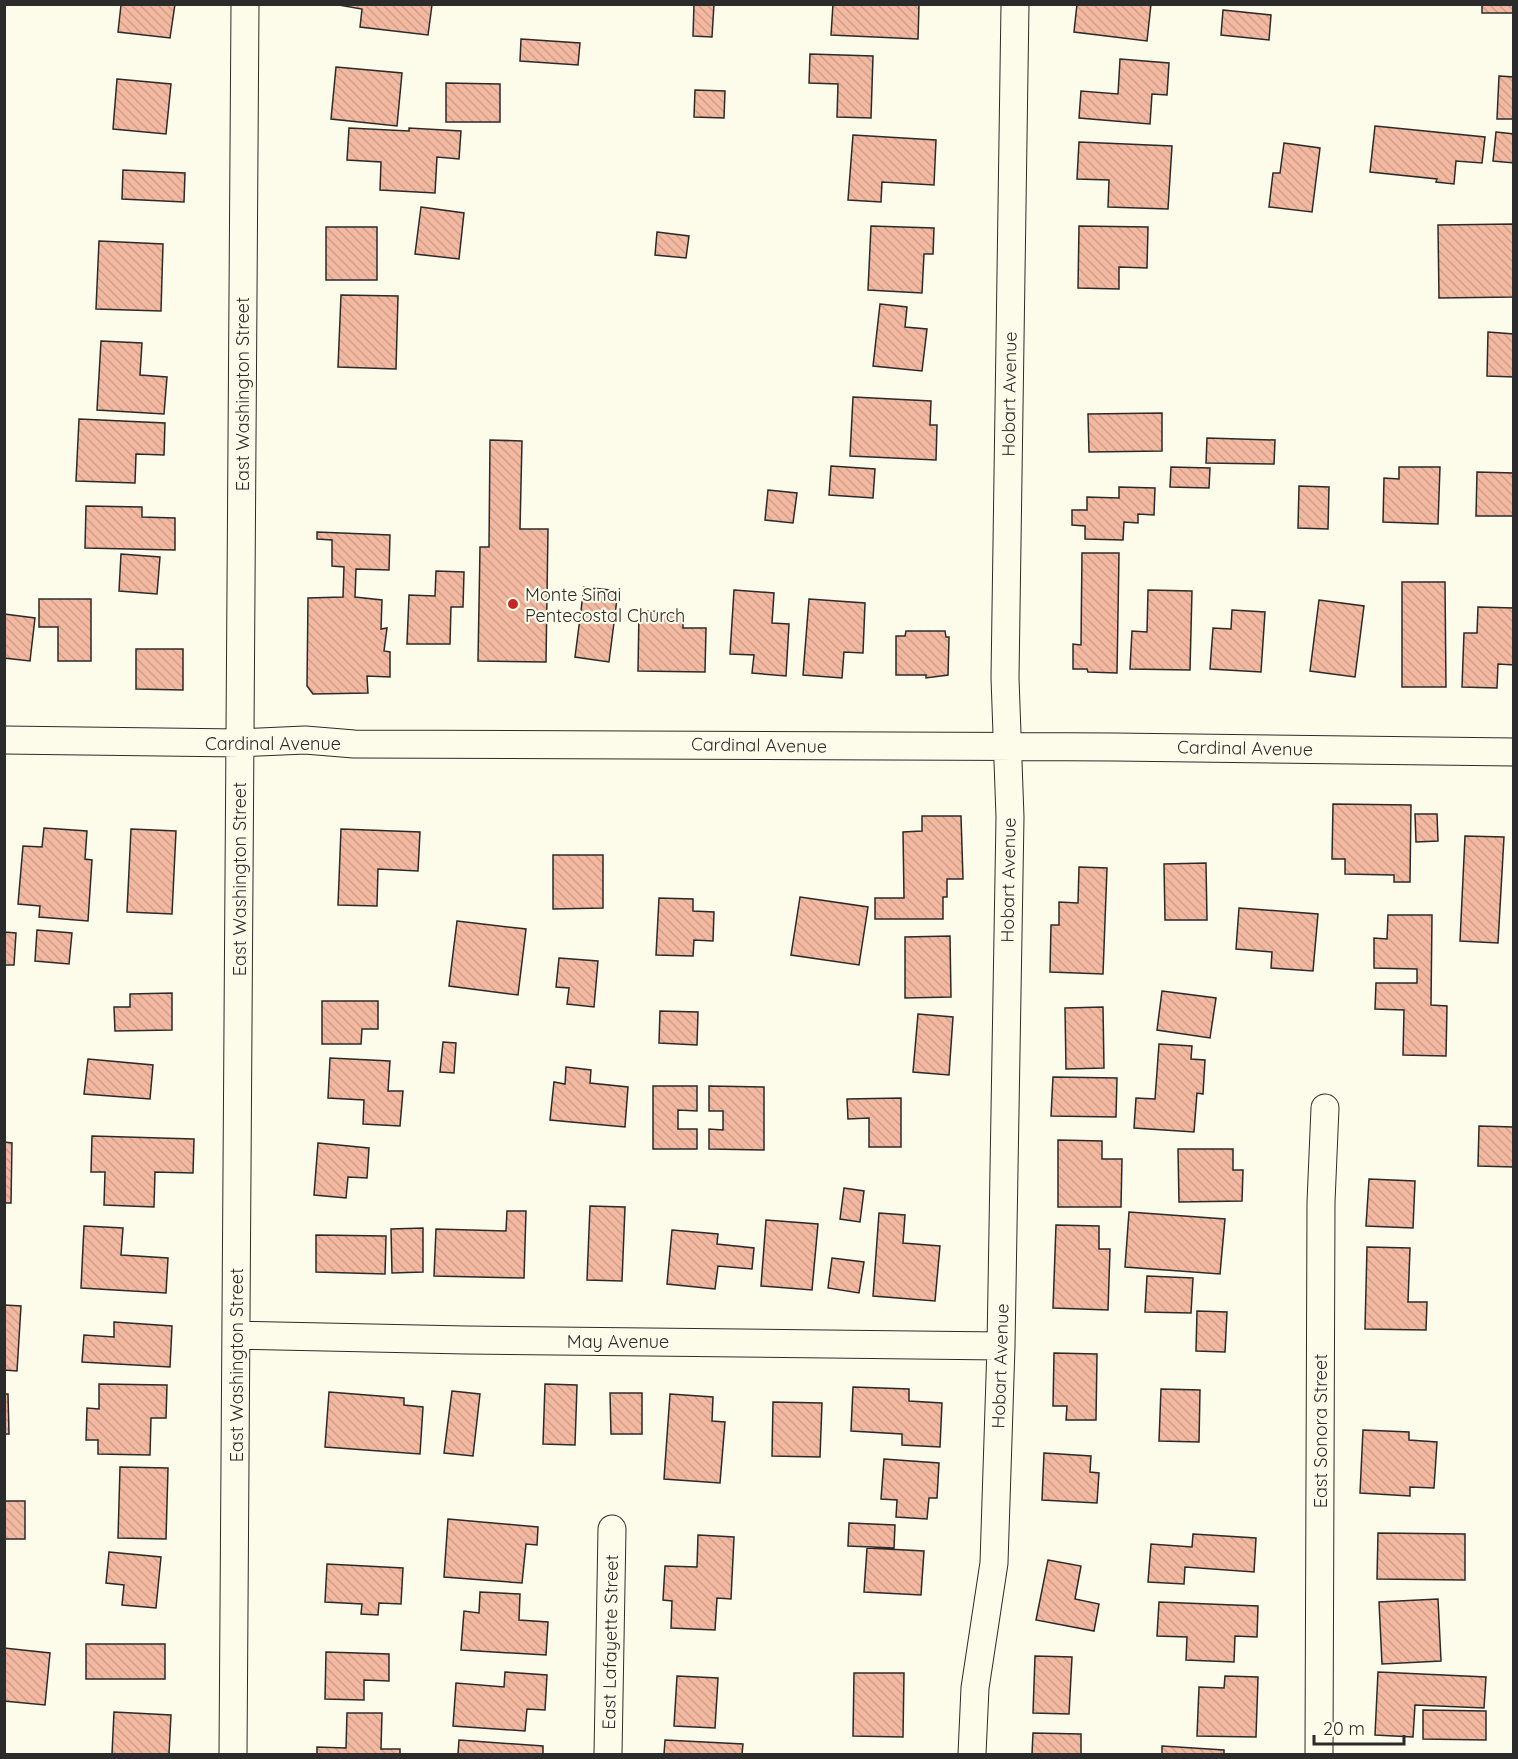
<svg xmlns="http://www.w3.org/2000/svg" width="1518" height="1759" font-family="Quicksand,sans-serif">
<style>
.building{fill:url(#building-back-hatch);stroke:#2b2b2b;stroke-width:1.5}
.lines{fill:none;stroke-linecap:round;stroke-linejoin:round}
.street-casing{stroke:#2b2b2b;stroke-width:29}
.street{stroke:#fdfbea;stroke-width:27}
.poi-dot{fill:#c62828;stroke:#fdfbea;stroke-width:2}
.labels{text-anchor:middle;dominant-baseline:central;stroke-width:4.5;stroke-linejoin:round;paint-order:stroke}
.street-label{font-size:18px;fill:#2b2b2b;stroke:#fdfbea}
.poi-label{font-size:18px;fill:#2b2b2b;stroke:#fdfbea;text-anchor:start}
</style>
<defs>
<pattern id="building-back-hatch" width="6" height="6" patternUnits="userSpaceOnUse" patternTransform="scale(1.5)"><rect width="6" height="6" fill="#f2b8a0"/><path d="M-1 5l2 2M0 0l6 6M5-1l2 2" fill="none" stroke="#d09e8a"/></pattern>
</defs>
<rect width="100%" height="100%" fill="#fdfbea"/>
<path class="building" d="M 119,4 L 175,4 L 170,38 L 118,32 L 121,5 Z
M 333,4 L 432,5 L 428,35 L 360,27 L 362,9 Z
M 694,4 L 714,4 L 712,37 L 693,36 Z
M 833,4 L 919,4 L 918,39 L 831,35 Z
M 1077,4 L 1151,4 L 1147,41 L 1074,32 Z
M 1482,4 L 1514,4 L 1514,13 L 1482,13 Z
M 1223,10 L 1271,15 L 1269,40 L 1221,35 Z
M 521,39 L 580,43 L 578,65 L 520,61 Z
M 810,54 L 873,56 L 871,118 L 837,117 L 838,84 L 809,83 Z
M 1120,59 L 1169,63 L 1167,95 L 1152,94 L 1150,124 L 1079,118 L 1081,91 L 1118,94 Z
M 336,67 L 402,73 L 397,126 L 331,119 Z
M 1499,76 L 1514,77 L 1514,119 L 1497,119 Z
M 117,79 L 171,84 L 166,134 L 113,129 Z
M 446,83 L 500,84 L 500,122 L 446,122 Z
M 695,90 L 725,91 L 724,118 L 694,117 Z
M 1375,126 L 1485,137 L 1482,163 L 1456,161 L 1454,184 L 1436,182 L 1437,179 L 1370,172 Z
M 349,128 L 409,131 L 409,128 L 461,131 L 459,159 L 437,157 L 435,193 L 380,190 L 381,162 L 347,160 Z
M 1496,132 L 1514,134 L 1514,163 L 1493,161 Z
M 853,135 L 936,140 L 934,185 L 882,182 L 881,202 L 848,200 Z
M 1079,142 L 1172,146 L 1168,209 L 1108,207 L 1109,180 L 1077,179 Z
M 1284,143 L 1320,148 L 1312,212 L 1269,207 L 1273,173 L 1280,173 Z
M 123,170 L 185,173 L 184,202 L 122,199 Z
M 421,207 L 464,213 L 459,259 L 415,254 Z
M 1514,224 L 1514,297 L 1439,298 L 1438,225 Z
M 871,226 L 934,228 L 933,254 L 924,254 L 922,293 L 868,290 Z
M 1079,226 L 1148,227 L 1147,268 L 1119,267 L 1119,289 L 1078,288 Z
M 326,227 L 377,227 L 377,280 L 326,280 Z
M 657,232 L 689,236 L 686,258 L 655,255 Z
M 99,241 L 163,244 L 161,311 L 96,309 Z
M 341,295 L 398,296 L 396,369 L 338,367 Z
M 880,304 L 907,307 L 905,327 L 927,329 L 922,371 L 873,366 Z
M 1488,332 L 1514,334 L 1514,377 L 1487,376 Z
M 101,341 L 142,343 L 140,375 L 167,377 L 164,414 L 97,410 Z
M 853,397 L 931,401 L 930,425 L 937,425 L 936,460 L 850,456 Z
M 1162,413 L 1162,451 L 1089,452 L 1088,414 Z
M 79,419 L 165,423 L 164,455 L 136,454 L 135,483 L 76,481 Z
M 1207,438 L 1275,440 L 1274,464 L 1206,463 Z
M 490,440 L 522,441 L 520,529 L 548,529 L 546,662 L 478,661 L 480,547 L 489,547 Z
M 831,466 L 875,469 L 873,498 L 829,495 Z
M 1171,467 L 1210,468 L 1209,488 L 1170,487 Z
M 1399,467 L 1440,467 L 1438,524 L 1383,522 L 1384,478 L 1399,479 Z
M 1477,472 L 1514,473 L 1514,516 L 1476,516 Z
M 1299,486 L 1329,487 L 1328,529 L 1298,528 Z
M 1119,487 L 1155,488 L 1154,515 L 1138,514 L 1138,523 L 1124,522 L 1123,540 L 1085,539 L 1085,526 L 1072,525 L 1072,510 L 1087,510 L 1087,497 L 1119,498 Z
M 768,490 L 797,493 L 793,523 L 765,520 Z
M 86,506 L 142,507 L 142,517 L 175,518 L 175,550 L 85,548 Z
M 317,532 L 390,535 L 389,570 L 356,569 L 355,597 L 382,600 L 381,629 L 387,628 L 384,651 L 390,652 L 390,677 L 367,676 L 368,693 L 313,694 L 307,686 L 308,598 L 343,597 L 344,567 L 332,566 L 332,540 L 317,539 Z
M 1082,553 L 1119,553 L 1117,673 L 1088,672 L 1087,669 L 1073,669 L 1073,644 L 1081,645 Z
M 121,554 L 160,557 L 157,594 L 119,591 Z
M 436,571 L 464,572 L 463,607 L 451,607 L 450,644 L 407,644 L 409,595 L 435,596 Z
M 1402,582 L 1445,582 L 1446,687 L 1402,687 Z
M 584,587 L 618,591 L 609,662 L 575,657 Z
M 734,590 L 774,593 L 772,623 L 789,624 L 786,676 L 752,673 L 754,655 L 730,654 Z
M 1148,590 L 1192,591 L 1190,670 L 1130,669 L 1132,631 L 1147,632 Z
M 39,599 L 91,599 L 91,661 L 58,661 L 58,627 L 39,627 Z
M 809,599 L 865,603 L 863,653 L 844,652 L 842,678 L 803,675 Z
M 1319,600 L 1364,606 L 1355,677 L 1310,671 Z
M 1478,607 L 1514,608 L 1514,665 L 1498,664 L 1497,688 L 1462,687 L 1464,633 L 1477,633 Z
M 1232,610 L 1265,612 L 1261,672 L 1210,669 L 1213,628 L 1231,629 Z
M 639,611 L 683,612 L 683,628 L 706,628 L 705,672 L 638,671 Z
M 4,614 L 35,618 L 30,661 L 4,658 Z
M 906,631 L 945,631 L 946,637 L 949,637 L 948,675 L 926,678 L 926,675 L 896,675 L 896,636 L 905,636 Z
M 136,649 L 183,649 L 183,690 L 136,689 Z
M 1333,804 L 1411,805 L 1410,882 L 1394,882 L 1394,875 L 1345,874 L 1345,859 L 1332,859 Z
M 1415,814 L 1437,814 L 1438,841 L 1416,842 Z
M 922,816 L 961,816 L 963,879 L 947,879 L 947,897 L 943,897 L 943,919 L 875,919 L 875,898 L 904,898 L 903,832 L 922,831 Z
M 44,828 L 87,831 L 85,859 L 92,860 L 88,921 L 39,917 L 40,906 L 18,904 L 23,846 L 42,847 Z
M 131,829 L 176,831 L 172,914 L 127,912 Z
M 341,829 L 420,832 L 418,871 L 378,869 L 377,906 L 338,905 Z
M 1465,836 L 1504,837 L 1498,943 L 1460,941 Z
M 553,855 L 603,855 L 603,908 L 553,909 Z
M 1206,863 L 1207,920 L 1165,920 L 1164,864 Z
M 1079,867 L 1107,868 L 1103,974 L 1050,972 L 1051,925 L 1059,925 L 1059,902 L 1078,903 Z
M 800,897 L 868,907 L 859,965 L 791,955 Z
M 659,898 L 693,899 L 693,911 L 714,912 L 713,941 L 694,940 L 693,956 L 656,955 Z
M 1239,908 L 1318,914 L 1313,971 L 1271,968 L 1272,952 L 1236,949 Z
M 1388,915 L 1432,915 L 1431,1005 L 1447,1006 L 1446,1056 L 1403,1055 L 1404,1010 L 1375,1009 L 1376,983 L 1417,983 L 1417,969 L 1374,968 L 1374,938 L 1387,939 Z
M 457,921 L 526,929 L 518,995 L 449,986 Z
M 37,930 L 72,933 L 69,964 L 35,961 Z
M 4,932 L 16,933 L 14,965 L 4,965 Z
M 950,936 L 951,997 L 905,998 L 905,937 Z
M 559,958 L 598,961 L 594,1007 L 567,1004 L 569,988 L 556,987 Z
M 1162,991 L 1216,998 L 1210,1038 L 1157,1030 Z
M 172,993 L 172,1030 L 115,1031 L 114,1007 L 130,1007 L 130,994 Z
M 322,1001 L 378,1001 L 378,1029 L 362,1029 L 361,1044 L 322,1044 Z
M 1103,1007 L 1104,1068 L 1066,1069 L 1065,1008 Z
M 660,1011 L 698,1012 L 697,1045 L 659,1043 Z
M 918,1014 L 953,1017 L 949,1075 L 913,1072 Z
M 443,1042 L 456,1043 L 454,1073 L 440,1072 Z
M 1159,1044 L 1192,1046 L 1191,1059 L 1205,1060 L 1203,1094 L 1197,1093 L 1194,1132 L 1134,1128 L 1136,1098 L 1155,1099 Z
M 330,1058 L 390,1061 L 388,1091 L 403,1091 L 400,1126 L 363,1124 L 364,1100 L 328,1098 Z
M 88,1059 L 153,1065 L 150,1099 L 84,1094 Z
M 566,1067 L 591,1070 L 590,1083 L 628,1087 L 625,1127 L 550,1120 L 554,1082 L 565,1084 Z
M 1053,1077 L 1117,1078 L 1116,1117 L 1051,1116 Z
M 653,1086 L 697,1086 L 697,1111 L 678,1110 L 678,1129 L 697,1129 L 697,1149 L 653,1149 Z
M 709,1086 L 764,1087 L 764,1150 L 709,1149 L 709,1129 L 723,1130 L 723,1111 L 709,1111 Z
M 901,1098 L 901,1147 L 869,1147 L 869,1118 L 848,1119 L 847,1099 Z
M 1479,1126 L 1514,1127 L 1514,1167 L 1478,1166 Z
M 92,1136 L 194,1139 L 193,1173 L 155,1172 L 154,1207 L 104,1205 L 105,1172 L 91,1172 Z
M 1058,1140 L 1102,1141 L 1102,1159 L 1122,1159 L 1121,1207 L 1058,1207 Z
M 4,1142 L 12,1143 L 11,1203 L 4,1203 Z
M 318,1143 L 369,1148 L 367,1178 L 348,1177 L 346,1198 L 314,1195 Z
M 1178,1149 L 1233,1149 L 1233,1170 L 1243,1170 L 1242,1201 L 1179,1202 Z
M 1369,1179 L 1415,1181 L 1413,1228 L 1366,1226 Z
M 844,1188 L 864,1191 L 860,1222 L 840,1219 Z
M 590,1206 L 625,1207 L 622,1281 L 587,1280 Z
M 507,1211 L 526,1211 L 524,1278 L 434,1276 L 436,1229 L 506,1231 Z
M 1129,1212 L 1225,1219 L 1220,1274 L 1125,1267 Z
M 879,1213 L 905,1215 L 903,1243 L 940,1246 L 935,1301 L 873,1296 Z
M 766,1220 L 818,1224 L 812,1290 L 761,1286 Z
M 1056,1225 L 1099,1226 L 1099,1249 L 1110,1249 L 1108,1310 L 1053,1308 Z
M 84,1226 L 123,1228 L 121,1255 L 168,1258 L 166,1293 L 81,1288 Z
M 423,1228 L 423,1272 L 392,1273 L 391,1229 Z
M 672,1230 L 718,1234 L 717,1244 L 754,1248 L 752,1269 L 718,1266 L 715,1289 L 667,1284 Z
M 316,1235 L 386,1236 L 385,1274 L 316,1272 Z
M 1367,1247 L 1410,1248 L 1408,1302 L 1427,1302 L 1426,1330 L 1365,1329 Z
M 832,1258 L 864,1262 L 859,1293 L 828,1288 Z
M 1147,1276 L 1193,1278 L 1191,1313 L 1145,1312 Z
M 4,1305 L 21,1306 L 17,1371 L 4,1370 Z
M 1197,1311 L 1227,1312 L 1225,1352 L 1196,1351 Z
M 114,1322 L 172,1326 L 170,1367 L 82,1362 L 84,1335 L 114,1337 Z
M 1054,1353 L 1097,1354 L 1096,1420 L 1066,1420 L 1067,1406 L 1053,1406 Z
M 99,1384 L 167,1385 L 166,1418 L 151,1418 L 150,1455 L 98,1454 L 98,1440 L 86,1440 L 87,1408 L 99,1409 Z
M 545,1384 L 577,1385 L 575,1445 L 543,1444 Z
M 853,1387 L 909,1389 L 909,1401 L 942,1403 L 940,1447 L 902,1445 L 902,1434 L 851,1431 Z
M 1161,1389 L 1200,1390 L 1199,1442 L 1159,1441 Z
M 452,1391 L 480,1394 L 473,1456 L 444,1453 Z
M 329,1392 L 404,1398 L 404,1405 L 423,1407 L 420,1454 L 325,1447 Z
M 610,1393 L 642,1393 L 642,1434 L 611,1434 Z
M 4,1394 L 8,1394 L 9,1434 L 4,1434 Z
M 670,1394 L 713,1397 L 712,1421 L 725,1422 L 720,1483 L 664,1479 Z
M 773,1402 L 822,1403 L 820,1457 L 772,1456 Z
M 1363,1430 L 1409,1432 L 1409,1440 L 1437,1442 L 1434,1488 L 1410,1487 L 1410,1496 L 1360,1493 Z
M 1044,1453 L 1091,1456 L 1090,1472 L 1099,1473 L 1097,1503 L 1042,1500 Z
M 884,1459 L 939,1463 L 937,1498 L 929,1498 L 927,1519 L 896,1517 L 897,1500 L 881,1499 Z
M 120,1467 L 168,1468 L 166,1539 L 118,1538 Z
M 4,1501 L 25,1501 L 25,1539 L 4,1539 Z
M 448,1519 L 538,1527 L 537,1545 L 526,1544 L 522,1583 L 444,1577 Z
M 849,1523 L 895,1525 L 894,1548 L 848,1546 Z
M 1378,1533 L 1465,1534 L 1465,1580 L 1377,1579 Z
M 1193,1534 L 1256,1538 L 1254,1572 L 1185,1567 L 1184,1584 L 1148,1582 L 1151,1544 L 1192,1547 Z
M 698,1535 L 734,1537 L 731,1599 L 717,1598 L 715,1630 L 671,1628 L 672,1601 L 663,1600 L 665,1566 L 697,1567 Z
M 867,1548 L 924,1551 L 921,1595 L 864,1592 Z
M 109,1552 L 161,1557 L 156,1608 L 122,1605 L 124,1585 L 106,1583 Z
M 1048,1560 L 1081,1566 L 1075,1599 L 1099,1604 L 1094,1631 L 1036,1620 Z
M 327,1564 L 403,1568 L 401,1604 L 379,1603 L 378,1615 L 361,1614 L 362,1604 L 325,1602 Z
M 480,1592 L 520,1594 L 519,1620 L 548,1622 L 546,1655 L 461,1650 L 464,1611 L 479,1613 Z
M 1438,1599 L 1441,1661 L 1382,1664 L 1379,1602 Z
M 1159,1602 L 1258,1606 L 1257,1637 L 1235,1636 L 1234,1662 L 1186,1660 L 1187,1637 L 1157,1636 Z
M 86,1644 L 165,1644 L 165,1679 L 86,1679 Z
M 4,1648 L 50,1653 L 45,1705 L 4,1701 Z
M 326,1652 L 389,1654 L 389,1681 L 364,1680 L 364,1700 L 325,1699 Z
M 1035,1656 L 1072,1657 L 1069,1714 L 1033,1713 Z
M 505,1672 L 547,1675 L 545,1710 L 527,1709 L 525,1731 L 453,1726 L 456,1683 L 504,1687 Z
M 1378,1672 L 1486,1677 L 1484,1708 L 1415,1705 L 1413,1737 L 1375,1735 Z
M 854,1673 L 904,1673 L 903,1737 L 853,1736 Z
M 677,1676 L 718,1678 L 715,1728 L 674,1726 Z
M 1225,1676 L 1258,1677 L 1256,1737 L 1197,1736 L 1199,1687 L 1224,1688 Z
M 1423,1710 L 1486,1711 L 1486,1740 L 1423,1739 Z
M 114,1712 L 171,1715 L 169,1754 L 112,1754 Z
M 347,1713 L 382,1713 L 381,1749 L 400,1749 L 400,1754 L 317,1754 L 317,1747 L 346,1748 Z
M 1033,1733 L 1081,1734 L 1081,1754 L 1032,1754 Z
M 459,1740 L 543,1746 L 543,1754 L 458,1754 Z
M 665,1740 L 743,1744 L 742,1754 L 664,1754 Z
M 1162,1746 L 1224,1750 L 1224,1754 L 1162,1754 Z"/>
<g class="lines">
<defs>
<path id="street" d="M 4,740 L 240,743 L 305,740 L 354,744 L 1115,747 L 1514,752
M 236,1335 L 466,1340 L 1001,1346
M 233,1754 L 245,4
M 608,1754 L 612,1529
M 972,1754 L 975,1688 L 994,1563 L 1001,1346 L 1010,817 L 1005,678 L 1015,4
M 1319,1754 L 1321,1202 L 1325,1108"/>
</defs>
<use href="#street" class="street-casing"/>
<use href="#street" class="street"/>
</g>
<circle class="poi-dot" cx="513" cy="604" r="6"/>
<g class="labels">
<g class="street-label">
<text transform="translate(242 394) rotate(-90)">East Washington Street</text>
<text transform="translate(1009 394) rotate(-89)">Hobart Avenue</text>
<text x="273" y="743">Cardinal Avenue</text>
<text transform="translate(759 745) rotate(1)">Cardinal Avenue</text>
<text transform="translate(1245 748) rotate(1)">Cardinal Avenue</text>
<text transform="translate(239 879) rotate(-90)">East Washington Street</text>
<text transform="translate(1008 880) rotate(-89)">Hobart Avenue</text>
<text x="618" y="1341">May Avenue</text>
<text transform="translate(236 1365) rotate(-90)">East Washington Street</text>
<text transform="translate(1000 1366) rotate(-88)">Hobart Avenue</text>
<text transform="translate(1320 1431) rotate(-90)">East Sonora Street</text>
<text transform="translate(610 1642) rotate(-89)">East Lafayette Street</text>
</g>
<g class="poi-label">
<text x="525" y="594">Monte Sinai<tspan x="525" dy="21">Pentecostal Church</tspan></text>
</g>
</g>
<rect width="1518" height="1759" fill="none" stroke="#2b2b2b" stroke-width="12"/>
<path d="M1314 1735v9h90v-9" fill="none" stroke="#2b2b2b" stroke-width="3"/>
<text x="1323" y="1735" font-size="18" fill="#2b2b2b" stroke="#fdfbea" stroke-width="4.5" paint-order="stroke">20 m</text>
</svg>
